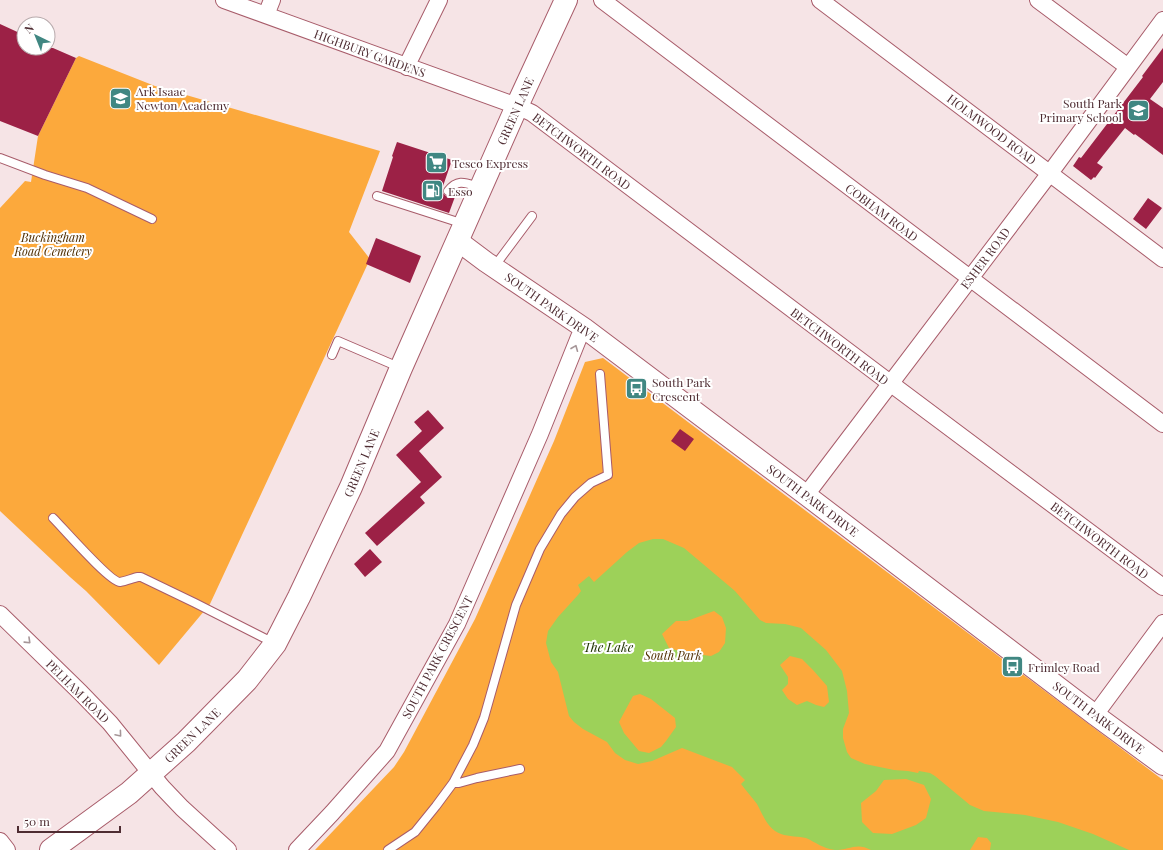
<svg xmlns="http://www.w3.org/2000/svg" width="1163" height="850" font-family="'Playfair Display',serif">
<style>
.green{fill:#fca93c}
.water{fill:#9dd159;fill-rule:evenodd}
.building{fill:#9c2146}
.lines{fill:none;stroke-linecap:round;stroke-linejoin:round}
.service-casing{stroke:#a85c6a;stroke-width:10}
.minor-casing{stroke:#a85c6a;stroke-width:18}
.tertiary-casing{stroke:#a85c6a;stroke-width:22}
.primary-casing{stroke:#a85c6a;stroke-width:24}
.service{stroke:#fff;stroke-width:8}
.minor{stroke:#fff;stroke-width:16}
.tertiary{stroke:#fff;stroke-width:20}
.primary{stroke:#fff;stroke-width:22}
.oneway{stroke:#a69698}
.labels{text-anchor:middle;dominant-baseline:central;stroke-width:4;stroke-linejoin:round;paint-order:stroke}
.street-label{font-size:12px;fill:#4e2c32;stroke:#fff}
.poi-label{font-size:12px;fill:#4e2c32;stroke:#fff;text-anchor:start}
.park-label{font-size:12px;font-style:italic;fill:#4f2e00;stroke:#fff}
.water-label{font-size:13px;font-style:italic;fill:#213402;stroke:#fff}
</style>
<rect width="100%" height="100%" fill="#f6e4e6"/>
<path class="green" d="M 79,56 L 155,86 L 380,151 L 349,232 L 370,259 L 210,604 L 159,665 L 86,591 L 70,577 L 0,511 L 0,208 L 25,181 L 31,182 L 38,136 L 76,58 Z
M 603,358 L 1163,780 L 1163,850 L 315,850 L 394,767 L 404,752 L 475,619 L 554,441 L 585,362 Z"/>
<path class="water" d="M 653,539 L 663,539 L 684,548 L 735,591 L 760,620 L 766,623 L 785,624 L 801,628 L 826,650 L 842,671 L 847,691 L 849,713 L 843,729 L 843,738 L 847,752 L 851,758 L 865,764 L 894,770 L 908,771 L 918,773 L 919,771 L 930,773 L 935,776 L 970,805 L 984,811 L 1025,815 L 1058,822 L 1093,834 L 1129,850 L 990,850 L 991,843 L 987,838 L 978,837 L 970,850 L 871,850 C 857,842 849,850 835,850 C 824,849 815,842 806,838 C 799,836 789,837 781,834 C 768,830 763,815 757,804 C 752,797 746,791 741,784 L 745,780 L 732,767 L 682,748 L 652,761 L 638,764 L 625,760 L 615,753 L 607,742 L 583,729 L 574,722 L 569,716 L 558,672 L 551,662 L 546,643 L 548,631 L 558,617 L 578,595 L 581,591 L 578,585 L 589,576 L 594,582 L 627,552 L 639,543 ZM 714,611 L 722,617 L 726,628 L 725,643 L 719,652 L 711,656 L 703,655 L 693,659 L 683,652 L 669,648 L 662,634 L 676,621 L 687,621 ZM 790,656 L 802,659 L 813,670 L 827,686 L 829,702 L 824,707 L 816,705 L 807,701 L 797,705 L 788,699 L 782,690 L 788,684 L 788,677 L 780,665 ZM 640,694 L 651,699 L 675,718 L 676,727 L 666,741 L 661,747 L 649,753 L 639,751 L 624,733 L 619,722 L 633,696 ZM 906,779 L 924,785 L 931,799 L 926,818 L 916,825 L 892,834 L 873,833 L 862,822 L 861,803 L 876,791 L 884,780 Z"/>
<path class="building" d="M 0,24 L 24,35 L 24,48 L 53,48 L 76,58 L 38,136 L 0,121 Z
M 1163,48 L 1163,82 L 1150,99 L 1163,108 L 1163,155 L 1135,134 L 1134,135 L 1125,128 L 1097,163 L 1103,167 L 1095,178 L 1094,177 L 1091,180 L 1073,166 L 1079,157 L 1081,158 L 1143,77 L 1142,76 Z
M 397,142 L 452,160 L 442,189 L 443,193 L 446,196 L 450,196 L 454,193 L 456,194 L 449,213 L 382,191 L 393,157 L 392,156 Z
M 1148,198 L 1162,208 L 1146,229 L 1133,219 Z
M 376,238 L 421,256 L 410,283 L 366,264 Z
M 428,410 L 444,428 L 419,451 L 442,477 L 420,497 L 425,503 L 377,546 L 365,533 L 421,482 L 396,455 L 422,431 L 414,422 Z
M 680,429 L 694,439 L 685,451 L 671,441 Z
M 370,549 L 382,562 L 365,577 L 354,564 Z"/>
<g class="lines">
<defs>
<path id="service" d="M 0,158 L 45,175 L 87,188 L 152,219
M 448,191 C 458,178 466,183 479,187
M 377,196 L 464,224
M 494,267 L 532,216
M 332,355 L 338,341 L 401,368
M 53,518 C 63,528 110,582 120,582 C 126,581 133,578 138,577 L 141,577 L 195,603 L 274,643
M 453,783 L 459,783 L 477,778 L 520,769
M 388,850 L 415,832 L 436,806 L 453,783 L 473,745 L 484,718 L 516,605 L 540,549 L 561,514 L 575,497 L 591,483 L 608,475 L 600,374"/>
<path id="minor" d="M 224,0 L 517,106 L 532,113 L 890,383 L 1163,587
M 602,0 L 1163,424
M 820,0 L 1163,259
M 1038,0 L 1128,67
M 266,15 L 272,0
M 407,67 L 410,59 L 439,0
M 806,495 L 1050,173 L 1163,20
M 0,614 L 81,693 L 110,723 L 162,787 L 182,808 L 228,850
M 1095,715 L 1163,623
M 0,841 L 7,850
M 297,850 L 332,813 L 387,751 L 457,624 L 540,434 L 579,337 L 584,328"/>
<path id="tertiary" d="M 458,241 L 486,262 L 584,328 L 806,495 L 1095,715 L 1163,765"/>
<path id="primary" d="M 51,850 L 129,793 L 186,742 L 247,680 L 275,644 L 299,597 L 351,487 L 401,368 L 517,106 L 566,0"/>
</defs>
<use href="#service" class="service-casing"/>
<use href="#minor" class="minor-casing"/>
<use href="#tertiary" class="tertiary-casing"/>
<use href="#primary" class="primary-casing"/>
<use href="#service" class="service"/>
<use href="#minor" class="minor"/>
<use href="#tertiary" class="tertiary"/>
<use href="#primary" class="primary"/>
</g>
<defs><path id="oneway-chevron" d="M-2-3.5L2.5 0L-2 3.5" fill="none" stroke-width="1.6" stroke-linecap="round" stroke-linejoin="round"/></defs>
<g class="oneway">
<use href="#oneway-chevron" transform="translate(575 348) rotate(-68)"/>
<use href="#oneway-chevron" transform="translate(28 641) rotate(44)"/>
<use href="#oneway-chevron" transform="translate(119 734) rotate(50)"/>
</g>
<defs>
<symbol id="school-square" viewBox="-11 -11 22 22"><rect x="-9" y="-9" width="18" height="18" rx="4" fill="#408782" stroke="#fff"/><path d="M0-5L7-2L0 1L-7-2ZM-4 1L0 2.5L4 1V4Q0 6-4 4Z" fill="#fff"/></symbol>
<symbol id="supermarket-square" viewBox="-11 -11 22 22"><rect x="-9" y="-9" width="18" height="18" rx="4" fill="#408782" stroke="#fff"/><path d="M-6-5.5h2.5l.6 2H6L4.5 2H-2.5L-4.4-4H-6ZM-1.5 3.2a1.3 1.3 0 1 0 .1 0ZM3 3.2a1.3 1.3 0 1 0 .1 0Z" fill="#fff"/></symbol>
<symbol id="fuel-square" viewBox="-11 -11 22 22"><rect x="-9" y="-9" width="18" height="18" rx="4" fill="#408782" stroke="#fff"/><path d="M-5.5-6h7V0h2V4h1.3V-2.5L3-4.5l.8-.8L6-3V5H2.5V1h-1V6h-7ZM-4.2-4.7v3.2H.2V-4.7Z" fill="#fff"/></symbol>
<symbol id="bus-square" viewBox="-11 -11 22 22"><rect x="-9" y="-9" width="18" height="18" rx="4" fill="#408782" stroke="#fff"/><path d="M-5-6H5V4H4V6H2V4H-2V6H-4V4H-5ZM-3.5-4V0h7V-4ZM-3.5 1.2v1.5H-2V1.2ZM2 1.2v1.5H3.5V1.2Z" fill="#fff"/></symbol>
</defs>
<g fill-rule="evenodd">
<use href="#school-square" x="108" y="86" width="25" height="25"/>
<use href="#school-square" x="1126" y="98" width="25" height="25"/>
<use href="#supermarket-square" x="424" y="150" width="25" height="25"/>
<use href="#fuel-square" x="420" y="178" width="25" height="25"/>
<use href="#bus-square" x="624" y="376" width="25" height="25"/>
<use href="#bus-square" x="1000" y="654" width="25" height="25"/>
</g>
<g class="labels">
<g class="street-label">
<text transform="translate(370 53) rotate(20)">HIGHBURY GARDENS</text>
<text transform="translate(515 111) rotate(-66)">GREEN LANE</text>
<text transform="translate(992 129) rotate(37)">HOLMWOOD ROAD</text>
<text transform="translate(582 151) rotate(37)">BETCHWORTH ROAD</text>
<text transform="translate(882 212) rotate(37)">COBHAM ROAD</text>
<text transform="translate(985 258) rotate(-53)">ESHER ROAD</text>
<text transform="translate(552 307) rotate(35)">SOUTH PARK DRIVE</text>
<text transform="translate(840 346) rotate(37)">BETCHWORTH ROAD</text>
<text transform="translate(361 463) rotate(-67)">GREEN LANE</text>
<text transform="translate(813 500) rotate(37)">SOUTH PARK DRIVE</text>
<text transform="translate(1100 540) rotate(37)">BETCHWORTH ROAD</text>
<text transform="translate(437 657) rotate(-62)">SOUTH PARK CRESCENT</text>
<text transform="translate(78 691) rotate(45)">PELHAM ROAD</text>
<text transform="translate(1099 717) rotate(37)">SOUTH PARK DRIVE</text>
<text transform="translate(192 735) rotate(-44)">GREEN LANE</text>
</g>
<g class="poi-label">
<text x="136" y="91">Ark Isaac<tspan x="136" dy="14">Newton Academy</tspan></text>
<text x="1122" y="103" text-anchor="end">South Park<tspan x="1122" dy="14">Primary School</tspan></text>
<text x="452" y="163">Tesco Express</text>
<text x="448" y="191">Esso</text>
<text x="652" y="382">South Park<tspan x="652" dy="14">Crescent</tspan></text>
<text x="1028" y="667">Frimley Road</text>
</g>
<g class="park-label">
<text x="53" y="237">Buckingham<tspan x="53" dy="14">Road Cemetery</tspan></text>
<text x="673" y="655">South Park</text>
</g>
<g class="water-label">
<text x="608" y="646">The Lake</text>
</g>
</g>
<g transform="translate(36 36) rotate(317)"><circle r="19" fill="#ffffff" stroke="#b8abad"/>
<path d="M0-3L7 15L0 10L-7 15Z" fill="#408782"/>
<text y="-6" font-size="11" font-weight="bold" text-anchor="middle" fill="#4e2c32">N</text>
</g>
<path d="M18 826v6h102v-6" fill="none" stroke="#4e2c32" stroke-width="2"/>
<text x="24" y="826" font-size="12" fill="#4e2c32" stroke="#ffffff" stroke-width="3" paint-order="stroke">50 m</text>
</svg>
